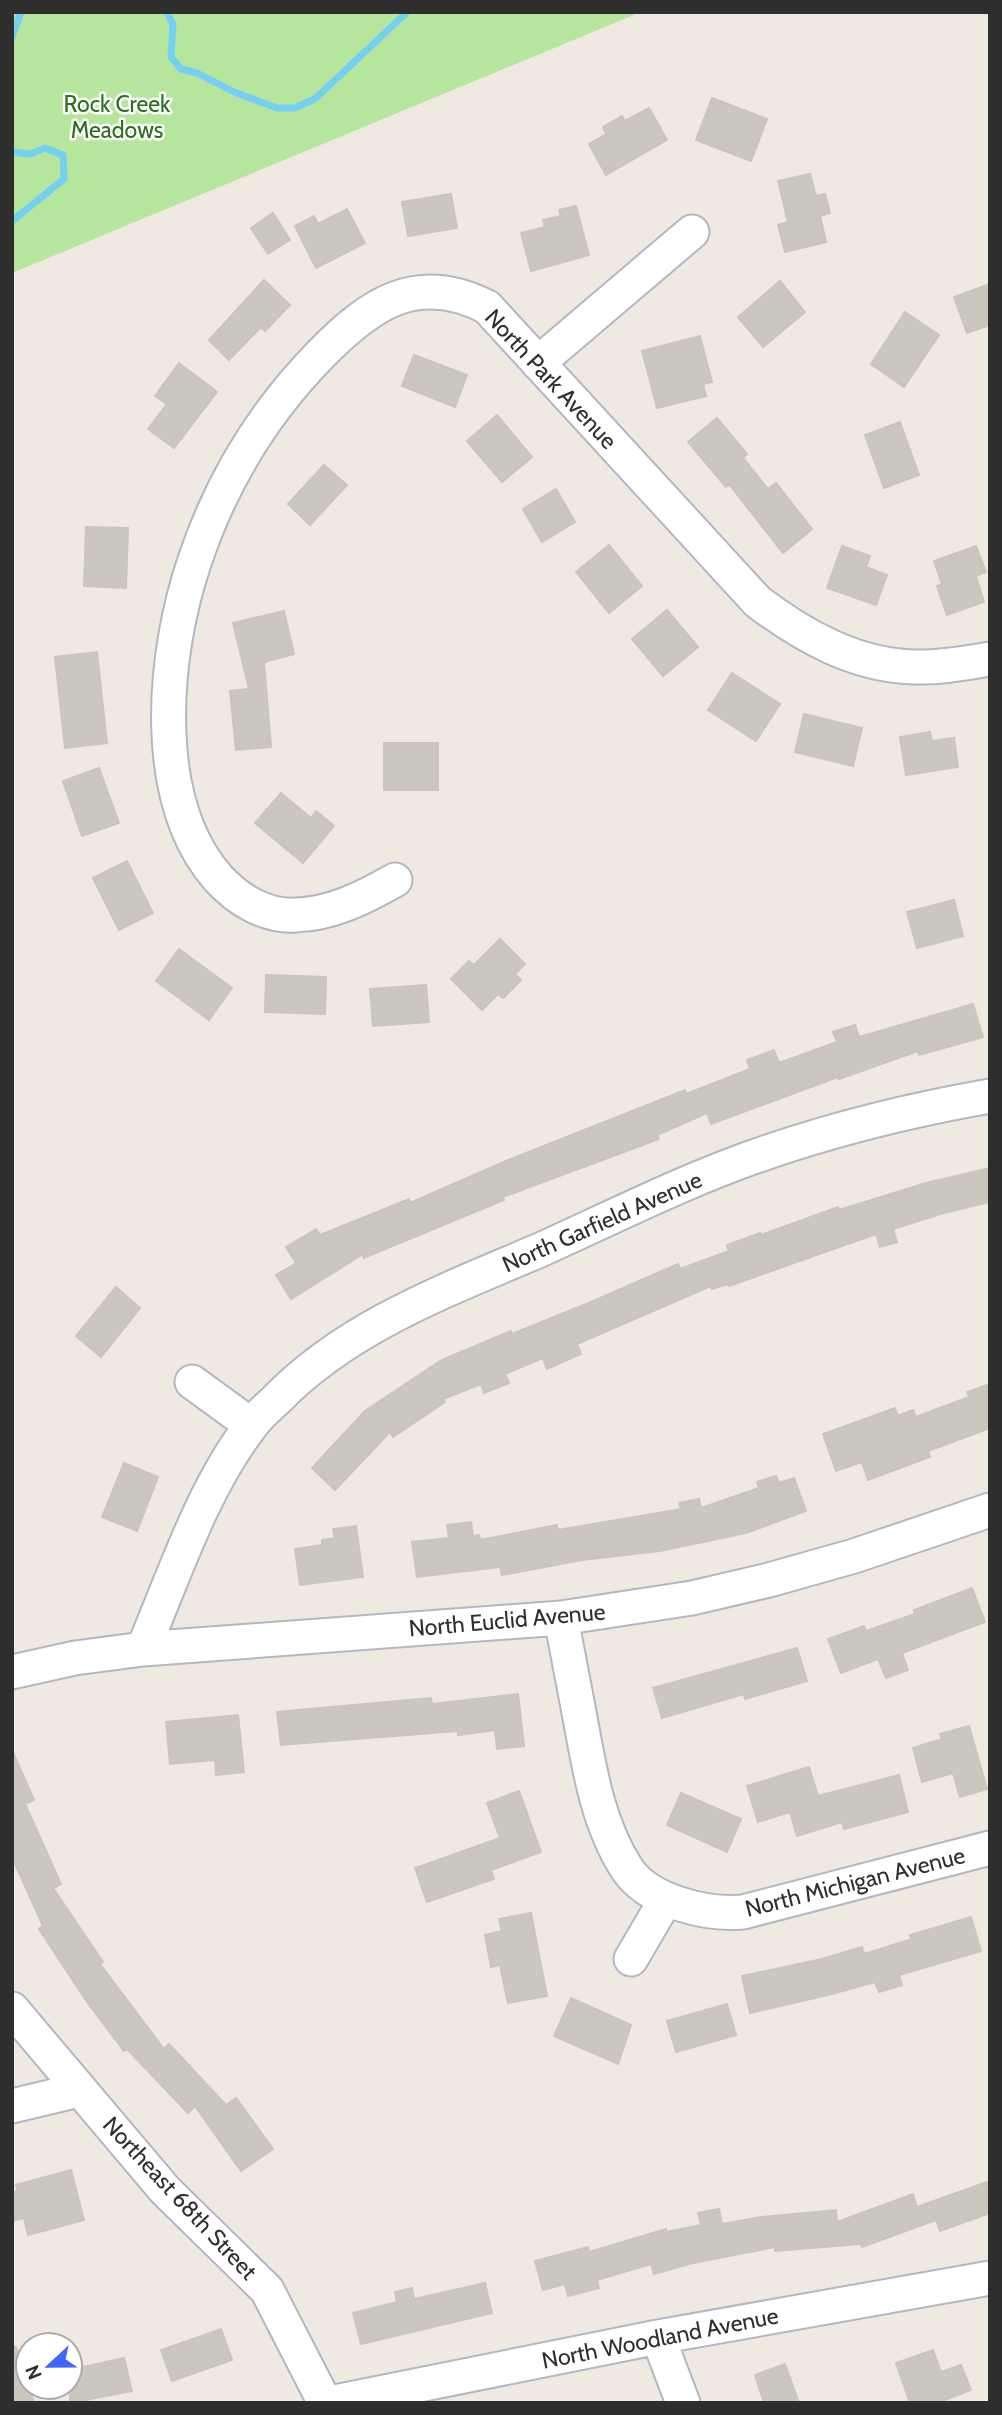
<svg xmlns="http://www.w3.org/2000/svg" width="1002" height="2415" font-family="Cabin,sans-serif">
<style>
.green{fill:#b6e59e}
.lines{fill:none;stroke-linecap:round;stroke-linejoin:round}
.stream{stroke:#75cff0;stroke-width:7}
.building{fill:#cbc7bf;stroke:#cbc5ba;stroke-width:2}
.minor-casing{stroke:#b4b7c1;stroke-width:37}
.minor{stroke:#fff;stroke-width:33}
.labels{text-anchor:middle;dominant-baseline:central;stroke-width:5;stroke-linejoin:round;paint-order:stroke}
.park-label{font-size:23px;fill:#2c6e1b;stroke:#fff}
.street-label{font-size:23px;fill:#2e2e2e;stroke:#fff}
</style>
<rect width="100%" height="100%" fill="#efe9e1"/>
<path class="green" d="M 12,12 L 641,12 L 12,273 Z"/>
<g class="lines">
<path class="stream" d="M 167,12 L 173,24 L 171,57 L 181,69 L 197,73 L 234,92 L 277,108 L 295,108 L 316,98 L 407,12
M 12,37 L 21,12
M 12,152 L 30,154 L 45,148 L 63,155 L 64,179 L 12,221"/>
</g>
<path class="building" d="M 712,98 L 767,119 L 751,161 L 696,140 Z
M 649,108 L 667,140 L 606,175 L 589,144 L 606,134 L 603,127 L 622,116 L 625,121 Z
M 810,174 L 816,196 L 825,194 L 830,213 L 820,216 L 826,242 L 785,252 L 778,225 L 788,222 L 778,181 Z
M 451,194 L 457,228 L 408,236 L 402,202 Z
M 576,206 L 589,255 L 531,271 L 521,233 L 545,227 L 543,220 L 561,216 L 559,210 Z
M 347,209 L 365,243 L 316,268 L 295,226 L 314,216 L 318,224 Z
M 273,213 L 290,240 L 268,254 L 251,228 Z
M 264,280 L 290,305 L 265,331 L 261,327 L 229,360 L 209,340 Z
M 780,281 L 805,312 L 763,347 L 738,317 Z
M 990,284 L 990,325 L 967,333 L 954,297 Z
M 905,312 L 939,335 L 904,387 L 871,364 Z
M 700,336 L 712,382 L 703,384 L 706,396 L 657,408 L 642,351 Z
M 414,355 L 467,375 L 455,407 L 402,386 Z
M 179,363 L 217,392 L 174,448 L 148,429 L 167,404 L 155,396 Z
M 497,415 L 532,457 L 502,482 L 467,441 Z
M 717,418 L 747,454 L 743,458 L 768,489 L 776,483 L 812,529 L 783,553 L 729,484 L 726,487 L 688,442 Z
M 900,422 L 919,475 L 884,488 L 865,435 Z
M 324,465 L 347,485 L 310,525 L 288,504 Z
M 556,489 L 575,522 L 542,542 L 523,509 Z
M 86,527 L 128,528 L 126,588 L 84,586 Z
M 609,545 L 642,586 L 609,613 L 576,572 Z
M 842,546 L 870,556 L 866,567 L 887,575 L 876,605 L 827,588 Z
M 976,546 L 986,572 L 976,576 L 984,602 L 947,615 L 937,586 L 942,584 L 934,561 Z
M 667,610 L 698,647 L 663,676 L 632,639 Z
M 284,611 L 294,654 L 264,662 L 271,747 L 236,750 L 230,691 L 249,689 L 233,623 Z
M 97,652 L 107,743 L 65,748 L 55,657 Z
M 732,673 L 780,704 L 756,741 L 708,710 Z
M 804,714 L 862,728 L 853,766 L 795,752 Z
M 930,732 L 932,741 L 954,738 L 958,767 L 906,775 L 900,737 Z
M 384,743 L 438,743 L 438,790 L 384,790 Z
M 99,768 L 119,823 L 82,836 L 63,781 Z
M 281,793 L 311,818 L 316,811 L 334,826 L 303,863 L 255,823 Z
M 127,861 L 153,913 L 119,930 L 93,878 Z
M 954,900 L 963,936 L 917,948 L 907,912 Z
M 500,939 L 525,964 L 515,974 L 521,980 L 503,998 L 498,994 L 482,1010 L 451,979 L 469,961 L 474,965 Z
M 179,949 L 232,988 L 209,1020 L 156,981 Z
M 266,975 L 326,977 L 325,1014 L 265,1012 Z
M 426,985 L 429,1022 L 373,1026 L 370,989 Z
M 973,1004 L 983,1037 L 919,1055 L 918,1051 L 839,1079 L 838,1077 L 711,1124 L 707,1113 L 657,1135 L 659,1139 L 503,1197 L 504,1200 L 364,1258 L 363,1254 L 291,1299 L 276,1275 L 296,1263 L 286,1247 L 316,1229 L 320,1235 L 409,1199 L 410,1203 L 508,1160 L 685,1090 L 686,1094 L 750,1069 L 747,1060 L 774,1050 L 779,1063 L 837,1042 L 833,1032 L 855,1025 L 859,1037 Z
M 990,1168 L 990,1202 L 944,1213 L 893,1229 L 897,1242 L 880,1247 L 876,1234 L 729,1286 L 728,1284 L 712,1289 L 711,1286 L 577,1344 L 581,1354 L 547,1369 L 543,1358 L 505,1374 L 509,1383 L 484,1393 L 481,1384 L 443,1399 L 445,1402 L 393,1437 L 390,1432 L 335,1490 L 312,1468 L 365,1411 L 442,1360 L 511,1331 L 512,1334 L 591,1302 L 678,1264 L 680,1269 L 729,1251 L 727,1245 L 760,1233 L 761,1235 L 838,1207 L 839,1210 L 926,1183 Z
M 116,1287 L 140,1308 L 101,1357 L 76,1336 Z
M 990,1384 L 990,1428 L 928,1451 L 930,1457 L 868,1480 L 862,1462 L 836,1471 L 823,1434 L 895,1408 L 898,1416 L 913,1410 L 916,1417 L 969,1397 L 967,1392 Z
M 124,1463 L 158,1477 L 137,1531 L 102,1517 Z
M 776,1476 L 779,1483 L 794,1478 L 806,1511 L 746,1533 L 660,1551 L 582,1560 L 502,1575 L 500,1567 L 417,1577 L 412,1542 L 449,1538 L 447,1525 L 471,1522 L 473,1536 L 479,1535 L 480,1540 L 557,1525 L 558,1530 L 681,1509 L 679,1503 L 699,1499 L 701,1508 L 759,1488 L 757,1482 Z
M 356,1526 L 363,1577 L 300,1585 L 295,1549 L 322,1545 L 322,1540 L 335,1538 L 333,1529 Z
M 972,1588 L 985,1622 L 902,1653 L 908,1670 L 886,1678 L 878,1659 L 841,1673 L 828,1639 L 864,1626 L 866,1631 L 915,1614 L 914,1610 Z
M 797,1648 L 807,1681 L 745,1699 L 744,1694 L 662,1718 L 653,1688 Z
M 518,1694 L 524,1746 L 497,1749 L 495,1730 L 458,1735 L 458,1731 L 281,1745 L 277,1712 L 431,1698 L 432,1704 Z
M 238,1715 L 244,1772 L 216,1775 L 215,1760 L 170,1764 L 166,1722 Z
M 969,1726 L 987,1789 L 960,1797 L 953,1773 L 922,1782 L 913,1748 L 942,1739 L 940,1734 Z
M 12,1750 L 34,1800 L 25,1804 L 61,1884 L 53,1888 L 103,1962 L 100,1964 L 164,2049 L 169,2044 L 226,2105 L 236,2098 L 273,2149 L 241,2171 L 195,2106 L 188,2113 L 127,2049 L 124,2051 L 87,2002 L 39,1929 L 43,1926 L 12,1857 Z
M 809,1767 L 818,1796 L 899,1775 L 908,1812 L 844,1829 L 842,1822 L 797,1836 L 790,1812 L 758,1822 L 747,1786 Z
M 519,1791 L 541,1852 L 491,1870 L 494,1879 L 427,1902 L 415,1868 L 500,1838 L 487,1803 Z
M 681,1793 L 741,1819 L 727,1852 L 667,1825 Z
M 531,1913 L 547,1996 L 508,2003 L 500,1965 L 491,1967 L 485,1935 L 502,1931 L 499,1919 Z
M 971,1917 L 981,1951 L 899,1975 L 902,1985 L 879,1992 L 875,1982 L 832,1994 L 750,2013 L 742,1976 L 822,1959 L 862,1947 L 864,1954 L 912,1939 L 910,1935 Z
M 571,1998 L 631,2025 L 618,2064 L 554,2036 Z
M 727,2004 L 736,2035 L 676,2052 L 667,2021 Z
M 71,2170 L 84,2220 L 28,2235 L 24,2218 L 12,2221 L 12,2192 L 18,2191 L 16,2185 Z
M 990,2181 L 990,2213 L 940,2231 L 936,2220 L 862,2247 L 861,2244 L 775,2251 L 775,2247 L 693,2263 L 654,2274 L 651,2264 L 597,2280 L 599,2288 L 568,2296 L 565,2284 L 543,2290 L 535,2261 L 588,2247 L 589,2252 L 666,2229 L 666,2232 L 701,2225 L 698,2213 L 719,2209 L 722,2224 L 761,2217 L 836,2210 L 837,2222 L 913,2194 L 917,2207 Z
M 485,2283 L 492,2313 L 361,2344 L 353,2313 L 397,2302 L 395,2292 L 412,2288 L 414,2299 Z
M 221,2329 L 232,2360 L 172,2381 L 161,2350 Z
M 12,2347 L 16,2347 L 34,2403 L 12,2403 Z
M 933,2350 L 941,2372 L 961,2365 L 971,2390 L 937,2403 L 910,2403 L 896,2363 Z
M 124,2358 L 132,2391 L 70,2403 L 70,2370 Z
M 785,2364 L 799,2403 L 764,2403 L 755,2375 Z"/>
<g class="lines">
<defs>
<path id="minor" d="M 538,363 L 692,232
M 395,880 C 365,897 332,914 296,915 C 266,917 238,900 218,878 C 149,799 163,653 195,560 C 221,483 264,412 321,354 C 370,304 417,271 487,307 L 758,602 C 803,636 856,666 915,667 C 940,668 965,663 990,659
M 192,1382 L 251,1425
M 561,1618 C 568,1653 574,1688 581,1723 C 590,1773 599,1826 627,1869 C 649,1902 707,1915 743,1912 L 990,1848
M 143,1649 C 175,1574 201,1492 250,1427 C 257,1417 267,1408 276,1400 C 348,1326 447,1290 540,1250 C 611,1218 682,1182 756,1156 C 833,1129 910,1110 990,1096
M 12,1672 L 75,1658 L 143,1649 L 561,1618 L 692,1598 L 769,1580 L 854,1556 L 990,1510
M 631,1959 L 666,1899
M 12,2009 L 165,2190 L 267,2290 L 325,2403
M 12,2106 L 79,2090
M 658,2337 L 683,2403
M 330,2403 L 658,2337 L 990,2278"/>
</defs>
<use href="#minor" class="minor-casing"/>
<use href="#minor" class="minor"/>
</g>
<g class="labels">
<g class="park-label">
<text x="117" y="104">Rock Creek<tspan x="117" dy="26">Meadows</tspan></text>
</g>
<g class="street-label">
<text transform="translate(551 379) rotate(47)">North Park Avenue</text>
<text transform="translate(602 1222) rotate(-24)">North Garfield Avenue</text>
<text transform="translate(507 1620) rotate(-5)">North Euclid Avenue</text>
<text transform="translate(855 1882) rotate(-14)">North Michigan Avenue</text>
<text transform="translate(180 2198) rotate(47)">Northeast 68th Street</text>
<text transform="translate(660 2338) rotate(-11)">North Woodland Avenue</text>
</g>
</g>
<rect width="1002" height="2415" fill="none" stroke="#2e2e2e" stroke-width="28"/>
<g transform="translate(49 2366) rotate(248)"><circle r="33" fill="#ffffff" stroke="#ababab" stroke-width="2"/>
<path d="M0-5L12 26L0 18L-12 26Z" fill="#4264fb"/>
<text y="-10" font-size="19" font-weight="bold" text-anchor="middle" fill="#2e2e2e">N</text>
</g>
</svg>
